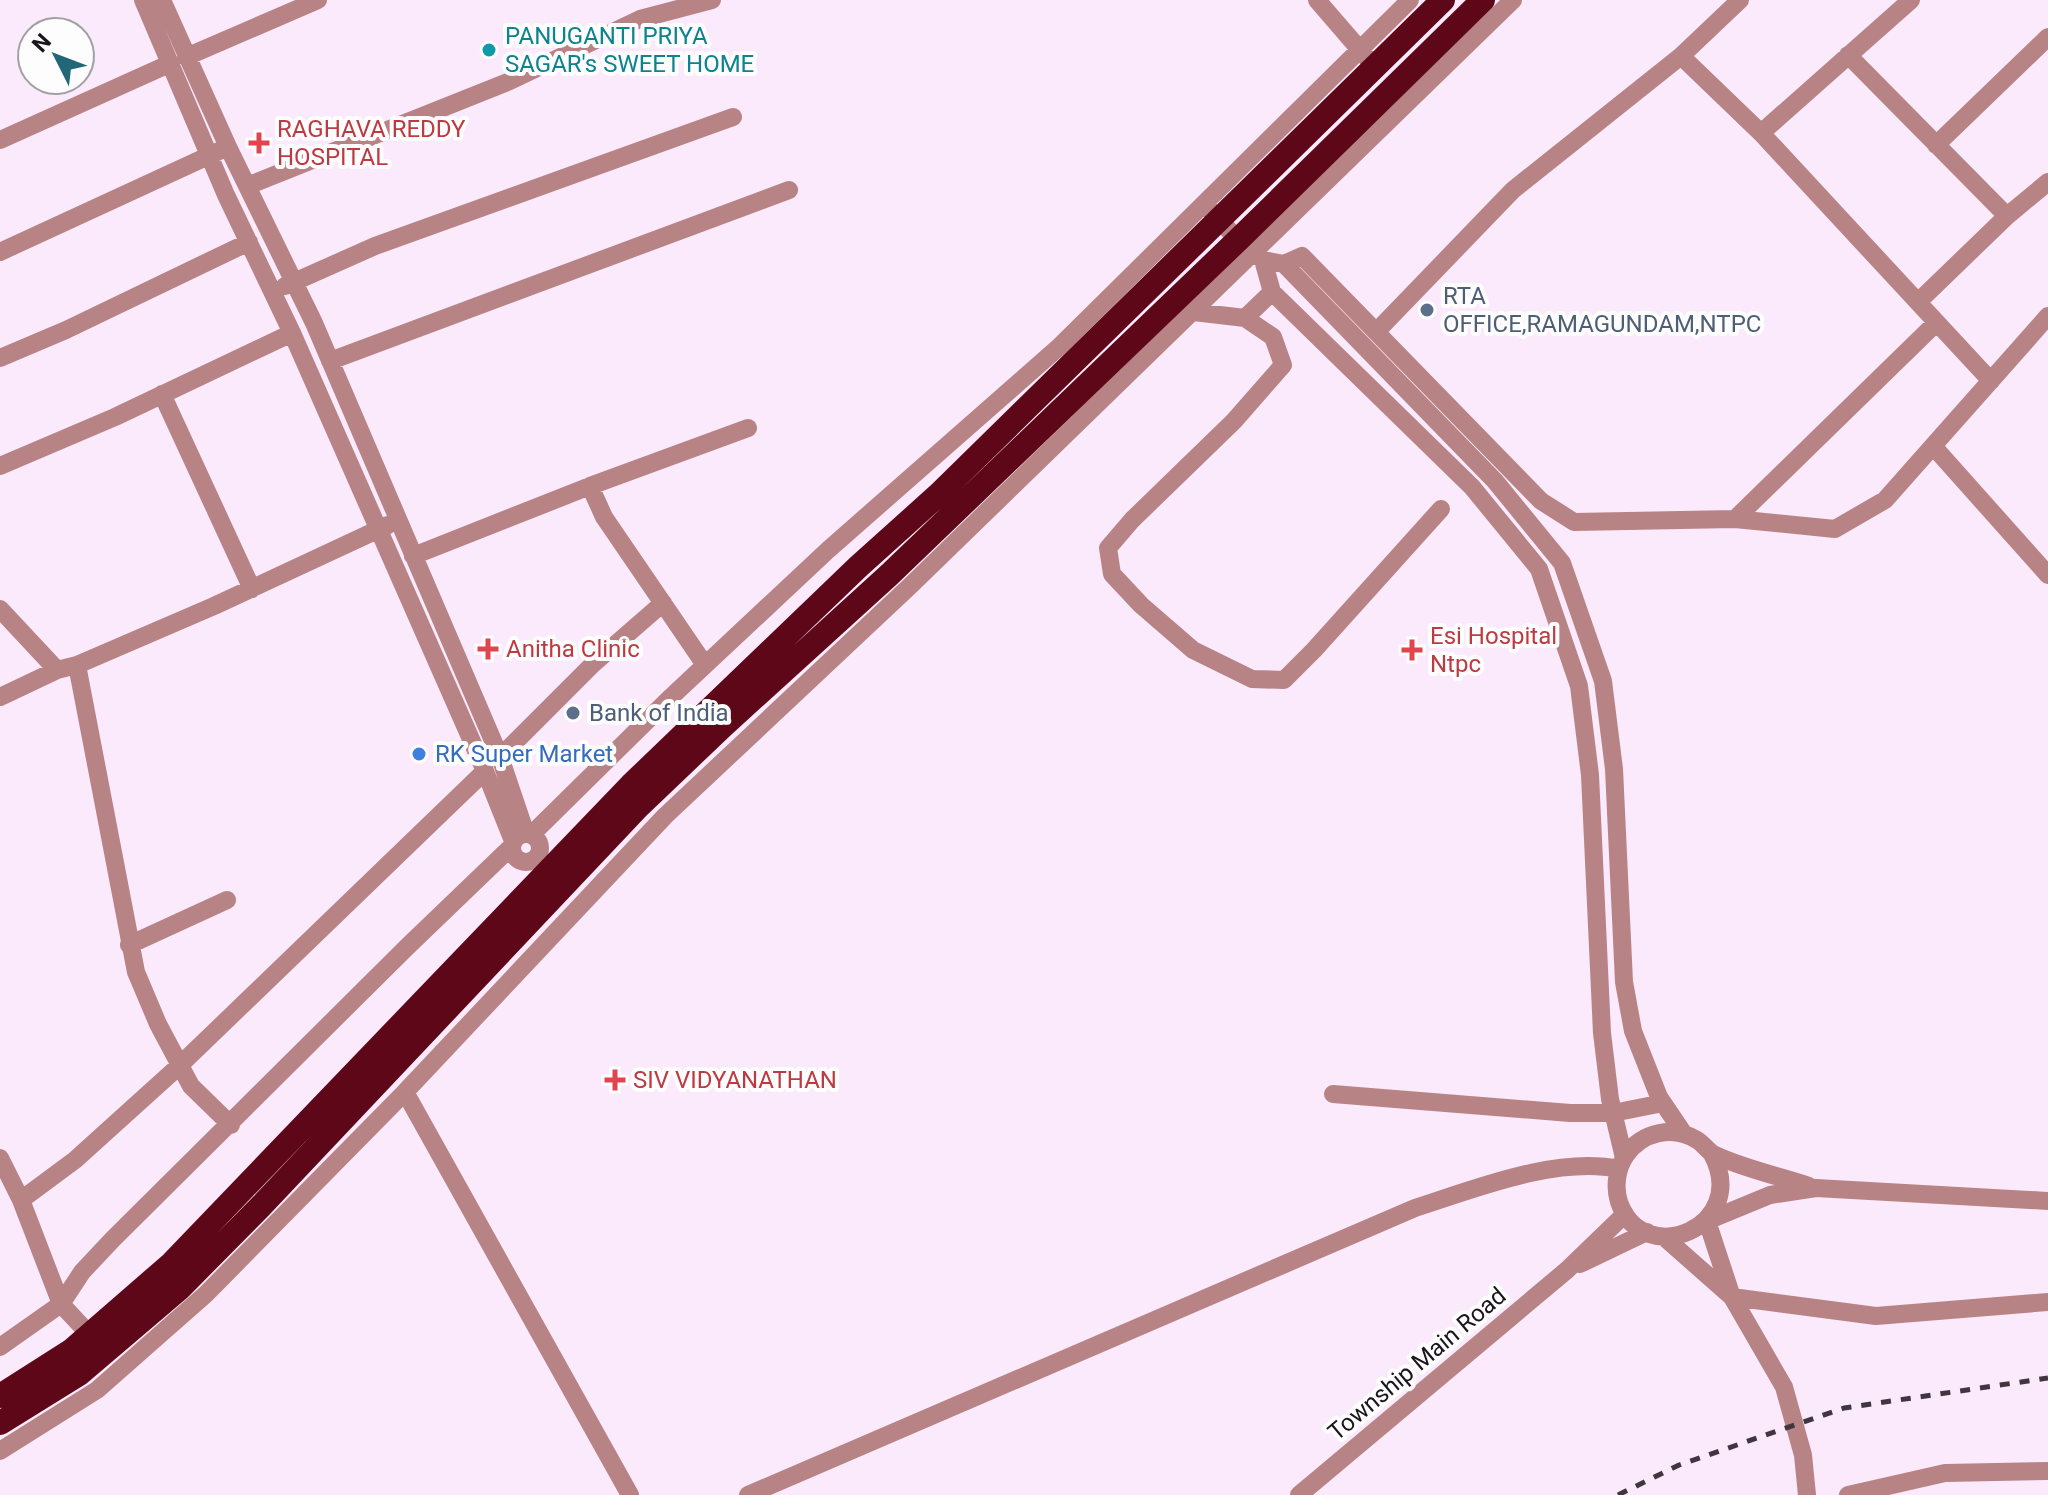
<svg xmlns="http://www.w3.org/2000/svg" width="2048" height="1495" font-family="Roboto,sans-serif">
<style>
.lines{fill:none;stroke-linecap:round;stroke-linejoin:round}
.minor{stroke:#b88385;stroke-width:18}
.highway{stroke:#5e0719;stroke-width:24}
.rail{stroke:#403640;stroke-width:5;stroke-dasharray:10 10;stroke-linecap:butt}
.culture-dot{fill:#0f9aa8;stroke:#fdfdfd;stroke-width:3}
.health-dot{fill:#e0444e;stroke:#fdfdfd;stroke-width:3}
.service-dot{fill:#5c6f8a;stroke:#fdfdfd;stroke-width:3}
.shop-dot{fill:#3f7fe0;stroke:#fdfdfd;stroke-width:3}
.labels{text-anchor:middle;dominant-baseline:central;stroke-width:8;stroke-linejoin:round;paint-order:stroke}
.culture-label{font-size:24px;fill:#0d838f;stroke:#fdfdfd;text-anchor:start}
.health-label{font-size:24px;fill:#be3a42;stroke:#fdfdfd;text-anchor:start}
.service-label{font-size:24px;fill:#4e5e75;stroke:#fdfdfd;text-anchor:start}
.shop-label{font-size:24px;fill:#366cbe;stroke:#fdfdfd;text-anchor:start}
.street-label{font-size:24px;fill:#1c141c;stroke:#fdfdfd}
</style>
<rect width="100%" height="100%" fill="#fbe9fc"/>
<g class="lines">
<path class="minor" d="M 143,0 L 226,195 L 292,333 L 485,771 L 513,841
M 162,0 L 228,147 L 314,323 L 500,757 L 526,834
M 1317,0 L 1367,58
M 1848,55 L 2007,216
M 1681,56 L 1761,133 L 1991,381
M 186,57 L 318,0
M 1761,133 L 1911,0
M 0,140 L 169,64
M 1936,145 L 2048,37
M 247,186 L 510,81 L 640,19 L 712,0
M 1211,211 L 1238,240 L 1263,260 L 1272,292 L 1472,487 L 1539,569 L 1579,686 L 1590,775 L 1602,1033 L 1610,1099 L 1624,1158
M 0,252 L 219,151
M 1263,260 L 1284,264 L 1495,481 L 1562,563 L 1603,681 L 1614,769 L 1624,982 L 1633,1031 L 1659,1097 L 1684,1134
M 1284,264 L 1302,256 L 1541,501 L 1574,522 L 1735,519 L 1835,529 L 1885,500 L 2048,316
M 285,286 L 375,246 L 733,117
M 1918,302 L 2007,216 L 2048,182
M 1194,312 L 1245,318 L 1273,337 L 1283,365 L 1234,421 L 1132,520 L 1108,548 L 1112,574 L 1141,605 L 1193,650 L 1252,679 L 1284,680 L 1314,650 L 1441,509
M 1245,318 L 1272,292
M 1376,332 L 1513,190 L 1681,56 L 1740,0
M 0,358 L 66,330 L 249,242
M 330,361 L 789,190
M 162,394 L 252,589
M 1933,446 L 2048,575
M 0,466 L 115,417 L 292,333
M 1735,519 L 1936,323
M 413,556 L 590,486
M 0,609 L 57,670
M 77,665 L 136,972 L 158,1024 L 191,1086 L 231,1125
M 705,665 L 604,517 L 590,486 L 748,428
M 0,697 L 57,670 L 77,665 L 214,606 L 388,525
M 500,757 L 593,664 L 663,603
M512 848a14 14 0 1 1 28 0a14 14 0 1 1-28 0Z
M 531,835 L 671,697 L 828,550 L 1060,346 L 1410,0
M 129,945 L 227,900
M 405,1092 L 630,1495
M 1333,1094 L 1570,1113 L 1613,1113 L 1663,1103
M 1712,1154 C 1751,1227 1643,1271 1619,1202 C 1614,1186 1617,1168 1626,1155 C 1642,1132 1673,1125 1697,1140 C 1704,1144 1708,1152 1715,1155 C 1745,1169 1779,1176 1809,1186
M 0,1158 L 21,1200 L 61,1304 L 90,1335
M 21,1200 L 75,1160 L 179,1066 L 485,771
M 1664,1237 L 1732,1297 L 1876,1316 L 2048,1302
M 1580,1264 L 1647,1232
M 0,1347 L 61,1304 L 82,1272 L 113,1239 L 407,947 L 511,847
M 0,1451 L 97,1390 L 206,1294 L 405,1092 L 665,816 L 910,586 L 1513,0
M 748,1495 L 1415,1208 C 1475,1189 1556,1156 1619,1169
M 1299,1495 L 1567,1270 L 1625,1214
M 1807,1495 L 1803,1455 L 1784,1387 L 1732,1297 L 1707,1221 L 1770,1195 L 1816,1188 L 2048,1201
M 1848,1495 L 1945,1473 L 2048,1471"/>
<path class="highway" d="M 0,1396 L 72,1350 L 171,1264 L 631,785 L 859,566 L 938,495 L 1443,0
M 0,1423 L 79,1374 L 180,1288 L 262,1205 L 638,807 L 724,725 L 889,575 L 1238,240 L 1483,0"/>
<path class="rail" d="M 1618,1495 L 1679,1465 L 1844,1408 L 2048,1378"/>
</g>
<circle class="culture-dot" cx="489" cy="50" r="8"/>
<g class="health-dot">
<path d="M255 131h8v8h8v8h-8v8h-8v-8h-8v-8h8z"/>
<path d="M484 637h8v8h8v8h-8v8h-8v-8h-8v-8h8z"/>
<path d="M1408 638h8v8h8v8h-8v8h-8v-8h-8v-8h8z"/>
<path d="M611 1068h8v8h8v8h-8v8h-8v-8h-8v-8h8z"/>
</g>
<g class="service-dot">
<circle cx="1427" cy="310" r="8"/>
<circle cx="573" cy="713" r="8"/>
</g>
<circle class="shop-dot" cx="419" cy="754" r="8"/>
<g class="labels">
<g class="culture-label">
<text x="505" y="36">PANUGANTI PRIYA<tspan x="505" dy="28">SAGAR's SWEET HOME</tspan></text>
</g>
<g class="health-label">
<text x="277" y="129">RAGHAVA REDDY<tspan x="277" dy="28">HOSPITAL</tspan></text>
<text x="1430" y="636">Esi Hospital<tspan x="1430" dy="28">Ntpc</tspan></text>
<text x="506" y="649">Anitha Clinic</text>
<text x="633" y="1080">SIV VIDYANATHAN</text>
</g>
<g class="service-label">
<text x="1443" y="296">RTA<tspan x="1443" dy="28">OFFICE,RAMAGUNDAM,NTPC</tspan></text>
<text x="589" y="713">Bank of India</text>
</g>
<g class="shop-label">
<text x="435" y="754">RK Super Market</text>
</g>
<g class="street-label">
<text transform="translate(1417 1364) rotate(-40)">Township Main Road</text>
</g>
</g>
<g transform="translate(56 56) rotate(312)"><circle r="38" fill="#fdfdfd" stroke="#a3a0a3" stroke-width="2"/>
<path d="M0-6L14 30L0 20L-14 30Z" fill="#216777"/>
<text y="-12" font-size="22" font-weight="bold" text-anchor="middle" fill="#1c141c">N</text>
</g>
</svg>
